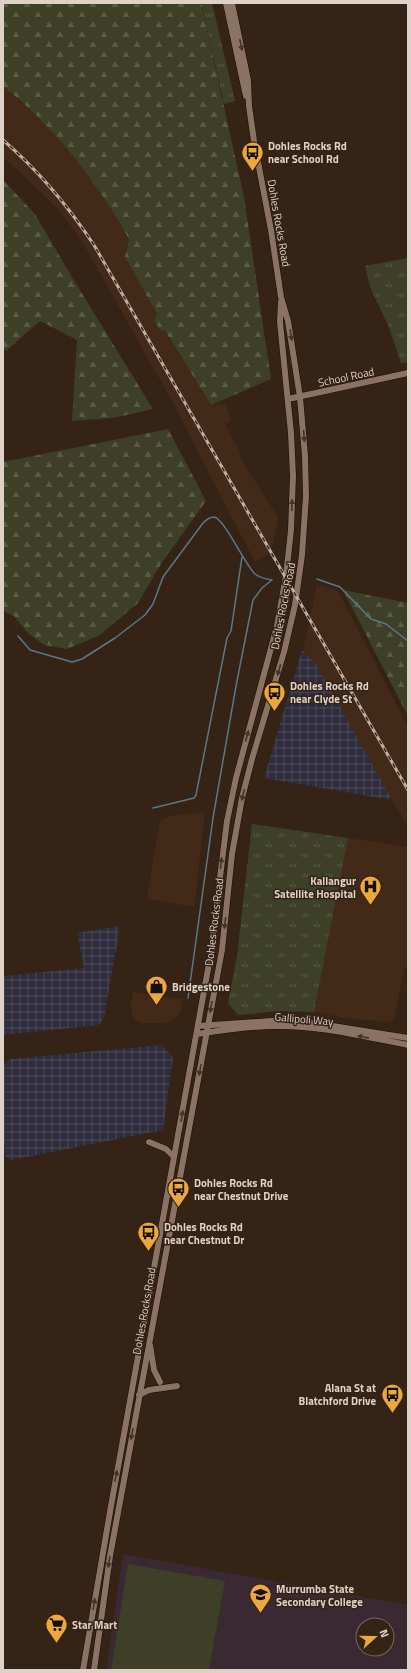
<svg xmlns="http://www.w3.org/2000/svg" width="411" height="1673" font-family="'Titillium Web',sans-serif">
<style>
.built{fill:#432a18}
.industrial{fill:url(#industrial-grid)}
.education{fill:#3a2932;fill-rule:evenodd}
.grass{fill:url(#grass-tufts)}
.forest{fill:url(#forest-firs)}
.pitch{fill:#3d4027}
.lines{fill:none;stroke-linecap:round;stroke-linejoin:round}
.stream{stroke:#5b788a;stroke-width:1.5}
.secondary-casing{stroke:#1c0b02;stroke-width:7}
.secondary{stroke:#8a7363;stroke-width:6}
.rail-casing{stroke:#beb0a6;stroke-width:3}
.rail{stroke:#352315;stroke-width:1.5;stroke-dasharray:4.5;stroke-linecap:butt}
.oneway{fill:#463325}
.labels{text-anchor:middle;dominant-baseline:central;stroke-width:3;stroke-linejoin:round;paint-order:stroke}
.poi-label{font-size:11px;font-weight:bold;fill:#ded1c8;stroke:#352315;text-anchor:start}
.street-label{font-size:11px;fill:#ded1c8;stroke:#352315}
</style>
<defs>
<pattern id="industrial-grid" width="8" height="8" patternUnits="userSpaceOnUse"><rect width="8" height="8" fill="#2f2c3d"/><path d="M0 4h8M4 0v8" fill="none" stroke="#4d4a58"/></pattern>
<pattern id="grass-tufts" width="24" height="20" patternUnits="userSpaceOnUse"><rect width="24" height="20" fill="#3d4027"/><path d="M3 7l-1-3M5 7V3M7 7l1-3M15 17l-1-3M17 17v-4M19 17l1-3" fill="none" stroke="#595b45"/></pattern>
<pattern id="forest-firs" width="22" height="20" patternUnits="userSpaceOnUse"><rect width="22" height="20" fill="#3d4027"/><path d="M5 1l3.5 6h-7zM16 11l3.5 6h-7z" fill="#595b45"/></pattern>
</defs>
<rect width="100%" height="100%" fill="#352315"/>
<path class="built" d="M 3,86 L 47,126 L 83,167 L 99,189 L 129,239 L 125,257 L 157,315 L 160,330 L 164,331 L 211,405 L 226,404 L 231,421 L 226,424 L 226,427 L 238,447 L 242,461 L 278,517 L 273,543 L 268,555 L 255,562 L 172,401 L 83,243 L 61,212 L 22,174 L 3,157 Z
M 317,585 L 338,591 L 408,727 L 408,825 L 392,800 L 316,664 L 303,650 Z
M 205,812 L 194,907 L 147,899 L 159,825 L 162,819 L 169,816 Z
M 348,838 L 408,847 L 408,968 L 404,968 L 394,1018 L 390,1022 L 351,1019 L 314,1012 Z
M 133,992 L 183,999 L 181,1009 L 177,1017 L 167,1023 L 140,1023 L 135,1019 L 132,1013 L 131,1005 Z"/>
<path class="industrial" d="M 302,650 L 316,664 L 392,800 L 264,778 Z
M 120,926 L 104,1018 L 99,1025 L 3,1035 L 3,976 L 84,968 L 77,933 Z
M 161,1045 L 173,1057 L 163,1130 L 11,1160 L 5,1156 L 3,1126 L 3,1065 L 11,1059 Z"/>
<path class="education" d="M 123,1554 L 408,1605 L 408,1670 L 106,1670 ZM 363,1625 L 387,1625 L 387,1649 L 363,1649 Z"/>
<path class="grass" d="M 201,3 L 212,3 L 235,101 L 224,104 Z
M 408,258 L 408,362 L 401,363 L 388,325 L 370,287 L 365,266 Z
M 252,824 L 348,838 L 314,1012 L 278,1011 L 238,1015 L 228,1003 L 237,956 Z"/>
<path class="forest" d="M 3,3 L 201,3 L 244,197 L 271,379 L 211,405 L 165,331 L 160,330 L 154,320 L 157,314 L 125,257 L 129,239 C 96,180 56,129 3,86 Z
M 3,180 L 35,214 L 70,274 L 153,409 L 113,418 L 72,421 L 77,340 L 40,321 L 6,351 L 3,349 Z
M 168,429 L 206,501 L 161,564 L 138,603 L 100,635 L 67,649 L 44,645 L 27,632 L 14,616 L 3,611 L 3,462 Z
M 343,590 L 408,603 L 408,716 Z"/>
<path class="pitch" d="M 128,1564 L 225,1581 L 209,1670 L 111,1670 Z"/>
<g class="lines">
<path class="stream" d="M 317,579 L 340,587 L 371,619 L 386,624 L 408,641
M 18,636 L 30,650 L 72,662 L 82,659 L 115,638 L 145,615 L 153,604 L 163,577 L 203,523 C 206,520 209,517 214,517 C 224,518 245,565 255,574 C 260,578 266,579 272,580
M 153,808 L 194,798 L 196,795 L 227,638 L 231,631 L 242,557
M 188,998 L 213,818 L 236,686 L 253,600 L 262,588 L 272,580"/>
<defs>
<path id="secondary" d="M 226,3 L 246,96
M 288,399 L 408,373
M 198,1026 L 271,1021 L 301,1021 L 408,1038
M 197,1034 C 222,1030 249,1026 275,1026 C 320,1025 365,1037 408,1045
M 149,1142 L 166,1149 L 174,1157
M 150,1345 L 154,1370 L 160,1382
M 139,1395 L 149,1390 L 177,1386
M 83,1670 L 111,1506 L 210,958 L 227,821 L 236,778 L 277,626 L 286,576 L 291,530 L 293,476 L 291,433 L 280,322 L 281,302
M 94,1670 L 110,1556 L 222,950 L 232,854 L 242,798 L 252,759 L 284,652 L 295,605 L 302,555 L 306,496 L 305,456 L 300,397 L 288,321 L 281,297 L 271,230 L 254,141 L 249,106 L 248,80 L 232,3"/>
</defs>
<use href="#secondary" class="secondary-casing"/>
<use href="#secondary" class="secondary"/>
<defs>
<path id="rail" d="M 3,140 C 39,171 68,206 94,245 L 408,790"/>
</defs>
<use href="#rail" class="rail-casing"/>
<use href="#rail" class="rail"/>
</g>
<defs><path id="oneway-solid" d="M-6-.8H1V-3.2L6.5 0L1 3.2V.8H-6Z"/></defs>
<g class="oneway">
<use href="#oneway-solid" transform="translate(241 45) rotate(78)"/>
<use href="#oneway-solid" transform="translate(291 335) rotate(81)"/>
<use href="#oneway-solid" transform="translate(304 436) rotate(86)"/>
<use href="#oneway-solid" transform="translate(292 505) rotate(-88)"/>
<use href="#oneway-solid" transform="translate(279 670) rotate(106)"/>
<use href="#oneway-solid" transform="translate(247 736) rotate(-75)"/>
<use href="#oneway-solid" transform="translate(243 795) rotate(103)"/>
<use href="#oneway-solid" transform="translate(221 863) rotate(-84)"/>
<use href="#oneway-solid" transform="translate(225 923) rotate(97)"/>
<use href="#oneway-solid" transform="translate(211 1007) rotate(100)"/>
<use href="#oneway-solid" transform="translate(363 1037) rotate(-169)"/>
<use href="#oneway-solid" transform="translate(200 1070) rotate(100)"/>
<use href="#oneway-solid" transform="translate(182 1116) rotate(-80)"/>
<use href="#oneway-solid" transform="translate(132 1434) rotate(100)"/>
<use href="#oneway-solid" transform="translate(116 1476) rotate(-79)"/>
<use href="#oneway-solid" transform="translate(109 1562) rotate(99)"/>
<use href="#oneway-solid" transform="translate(94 1604) rotate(-81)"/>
</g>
<defs>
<symbol id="bus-pin" viewBox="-11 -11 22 30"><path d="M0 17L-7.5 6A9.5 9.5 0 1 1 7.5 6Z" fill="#eea73d" stroke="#352315"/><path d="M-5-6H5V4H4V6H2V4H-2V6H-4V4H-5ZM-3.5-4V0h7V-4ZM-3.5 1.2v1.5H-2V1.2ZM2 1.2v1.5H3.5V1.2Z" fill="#111"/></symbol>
<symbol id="hospital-pin" viewBox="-11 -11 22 30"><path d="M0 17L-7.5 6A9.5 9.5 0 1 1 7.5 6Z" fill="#eea73d" stroke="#352315"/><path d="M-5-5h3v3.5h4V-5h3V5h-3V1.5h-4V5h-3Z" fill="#111"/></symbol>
<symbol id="shop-pin" viewBox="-11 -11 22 30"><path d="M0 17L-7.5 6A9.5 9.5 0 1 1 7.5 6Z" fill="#eea73d" stroke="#352315"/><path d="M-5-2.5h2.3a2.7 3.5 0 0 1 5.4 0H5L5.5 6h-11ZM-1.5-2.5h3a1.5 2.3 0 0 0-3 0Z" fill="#111"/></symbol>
<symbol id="school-pin" viewBox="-11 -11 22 30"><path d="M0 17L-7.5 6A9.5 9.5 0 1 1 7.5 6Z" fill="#eea73d" stroke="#352315"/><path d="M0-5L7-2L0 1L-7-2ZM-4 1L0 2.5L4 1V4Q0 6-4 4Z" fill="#111"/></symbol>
<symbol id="supermarket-pin" viewBox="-11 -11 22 30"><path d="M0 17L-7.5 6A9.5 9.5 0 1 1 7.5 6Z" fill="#eea73d" stroke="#352315"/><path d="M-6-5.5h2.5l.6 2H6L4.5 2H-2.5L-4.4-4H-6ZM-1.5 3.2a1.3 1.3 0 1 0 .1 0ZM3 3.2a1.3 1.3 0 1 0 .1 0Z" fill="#111"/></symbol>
</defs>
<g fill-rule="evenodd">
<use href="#bus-pin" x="240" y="140" width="25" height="34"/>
<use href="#bus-pin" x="262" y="680" width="25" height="34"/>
<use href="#hospital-pin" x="358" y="874" width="25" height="34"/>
<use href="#shop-pin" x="144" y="974" width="25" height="34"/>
<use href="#bus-pin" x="166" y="1176" width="25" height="34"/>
<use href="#bus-pin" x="136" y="1220" width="25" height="34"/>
<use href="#bus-pin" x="380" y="1382" width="25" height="34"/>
<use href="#school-pin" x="248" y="1582" width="25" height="34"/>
<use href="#supermarket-pin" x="44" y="1612" width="25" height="34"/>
</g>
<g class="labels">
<g class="poi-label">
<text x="268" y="146">Dohles Rocks Rd<tspan x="268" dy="13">near School Rd</tspan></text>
<text x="290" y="686">Dohles Rocks Rd<tspan x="290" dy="13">near Clyde St</tspan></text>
<text x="356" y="881" text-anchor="end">Kallangur<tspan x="356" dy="13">Satellite Hospital</tspan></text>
<text x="172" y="987">Bridgestone</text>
<text x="194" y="1183">Dohles Rocks Rd<tspan x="194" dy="13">near Chestnut Drive</tspan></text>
<text x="164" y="1227">Dohles Rocks Rd<tspan x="164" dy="13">near Chestnut Dr</tspan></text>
<text x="376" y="1388" text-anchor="end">Alana St at<tspan x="376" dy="13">Blatchford Drive</tspan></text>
<text x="276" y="1589">Murrumba State<tspan x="276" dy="13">Secondary College</tspan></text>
<text x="72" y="1625">Star Mart</text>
</g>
<g class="street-label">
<text transform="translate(279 223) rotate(80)">Dohles Rocks Road</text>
<text transform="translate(346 377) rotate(-12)">School Road</text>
<text transform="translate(283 606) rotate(-79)">Dohles Rocks Road</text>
<text transform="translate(214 922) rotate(-83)">Dohles Rocks Road</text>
<text transform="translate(304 1019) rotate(5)">Gallipoli Way</text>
<text transform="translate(144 1311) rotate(-80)">Dohles Rocks Road</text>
</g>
</g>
<rect width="411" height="1673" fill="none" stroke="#ded1c8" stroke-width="8"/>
<g transform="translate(375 1637) rotate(69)"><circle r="19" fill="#352315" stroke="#79695d"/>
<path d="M0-3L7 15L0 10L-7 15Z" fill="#eea73d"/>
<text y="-6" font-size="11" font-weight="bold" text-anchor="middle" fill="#ded1c8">N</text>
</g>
</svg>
